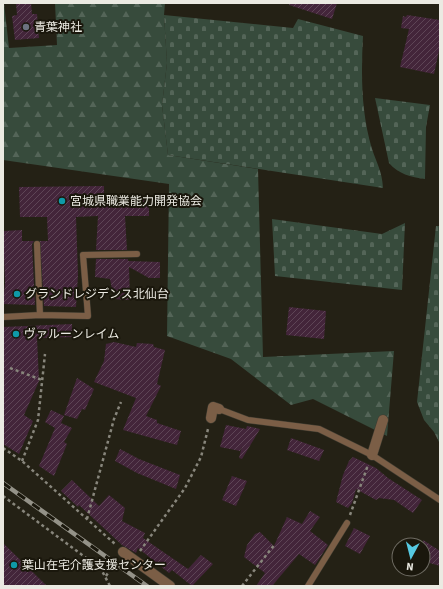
<svg xmlns="http://www.w3.org/2000/svg" width="443" height="589" font-family="'Source Sans 3','Noto Sans JP',sans-serif">
<style>
.forest{fill:url(#forest-firs)}
.cemetery{fill:url(#cemetery-stones)}
.building{fill:url(#building-hatch)}
.lines{fill:none;stroke-linecap:round;stroke-linejoin:round}
.service-casing{stroke:#403d32;stroke-width:7}
.minor-casing{stroke:#403d32;stroke-width:11}
.path{stroke:#88867c;stroke-width:2.5;stroke-dasharray:3 3;stroke-linecap:butt}
.service{stroke:#7b5e46;stroke-width:6}
.minor{stroke:#7b5e46;stroke-width:10}
.rail-casing{stroke:#949288;stroke-width:4.5}
.rail{stroke:#1a170c;stroke-width:3;stroke-dasharray:9;stroke-linecap:butt}
.worship-dot{fill:#6b7280;stroke:#1a170c;stroke-width:1.5}
.culture-dot{fill:#0f9aa8;stroke:#1a170c;stroke-width:1.5}
.labels{text-anchor:middle;dominant-baseline:central;stroke-width:4;stroke-linejoin:round;paint-order:stroke}
.poi-label{font-size:12px;fill:#ebeae2;stroke:#1a170c;text-anchor:start}
</style>
<defs>
<pattern id="forest-firs" width="22" height="20" patternUnits="userSpaceOnUse"><rect width="22" height="20" fill="#374b3c"/><path d="M5 1l3.5 6h-7zM16 11l3.5 6h-7z" fill="#546558"/></pattern>
<pattern id="cemetery-stones" width="16" height="16" patternUnits="userSpaceOnUse"><rect width="16" height="16" fill="#374b3c"/><path d="M2 7V4a2 2 0 0 1 4 0v3zM10 15v-3a2 2 0 0 1 4 0v3z" fill="#546558"/></pattern>
<pattern id="building-hatch" width="6" height="6" patternUnits="userSpaceOnUse"><rect width="6" height="6" fill="#43253a"/><path d="M-1 1l2-2M0 6l6-6M5 7l2-2" fill="none" stroke="#5e4556"/></pattern>
</defs>
<rect width="100%" height="100%" fill="#242115"/>
<path class="forest" d="M 3,3 L 4,3 L 9,48 L 57,45 L 55,3 L 165,3 L 164,15 L 167,63 L 162,105 L 168,155 L 258,169 L 263,357 L 394,351 L 387,436 L 313,399 L 291,405 L 231,359 L 167,336 L 169,184 L 3,160 Z"/>
<path class="cemetery" d="M 164,15 L 293,28 L 298,19 L 363,36 C 361,75 361,112 372,149 C 377,164 382,171 383,188 L 168,155 L 162,105 L 167,63 Z
M 375,98 L 430,105 L 426,127 L 425,179 C 411,177 398,174 389,163 Z
M 272,219 L 382,234 L 405,223 L 402,290 L 275,276 Z
M 436,226 L 440,226 L 440,444 L 434,432 L 424,420 L 417,402 Z"/>
<path class="building" d="M 16,3 L 31,3 L 32,14 L 37,14 L 39,38 L 15,40 L 12,16 L 17,15 Z
M 290,3 L 337,3 L 332,19 L 289,5 Z
M 407,15 L 440,20 L 440,46 L 434,74 L 400,67 L 409,29 L 401,28 L 403,16 L 406,17 Z
M 104,186 L 104,198 L 149,198 L 149,216 L 125,216 L 127,250 L 96,250 L 98,216 L 76,217 L 78,275 L 76,307 L 44,306 L 40,241 L 48,241 L 47,217 L 20,217 L 19,187 Z
M 22,230 L 22,241 L 34,241 L 32,244 L 35,305 L 3,304 L 5,283 L 3,231 Z
M 96,259 L 128,259 L 128,261 L 160,262 L 160,278 L 149,278 L 129,267 L 130,300 L 114,299 L 110,279 L 95,277 Z
M 289,307 L 326,311 L 324,339 L 286,335 Z
M 72,324 L 72,337 L 37,338 L 39,381 L 24,415 L 33,421 L 19,454 L 3,444 L 3,327 Z
M 114,342 L 136,347 L 137,343 L 153,344 L 154,347 L 165,350 L 157,384 L 161,386 L 146,416 L 157,420 L 157,423 L 181,431 L 177,445 L 123,430 L 136,398 L 94,382 L 104,361 L 106,344 Z
M 77,378 L 94,389 L 85,410 L 82,409 L 77,419 L 64,415 Z
M 51,410 L 64,416 L 61,423 L 72,428 L 64,442 L 67,444 L 54,476 L 39,466 L 55,428 L 45,422 Z
M 226,425 L 246,429 L 247,426 L 260,429 L 242,459 L 239,458 L 242,446 L 240,451 L 220,447 Z
M 291,438 L 324,450 L 319,461 L 287,450 Z
M 120,449 L 139,459 L 180,475 L 176,489 L 137,473 L 115,461 Z
M 353,457 L 376,468 L 388,478 L 422,500 L 413,513 L 394,500 L 379,498 L 376,500 L 356,489 L 352,503 L 348,508 L 336,502 L 343,475 L 349,461 Z
M 232,476 L 247,481 L 236,506 L 222,500 Z
M 72,480 L 99,506 L 109,495 L 125,508 L 122,521 L 145,533 L 143,538 L 188,569 L 201,555 L 213,564 L 192,586 L 172,570 L 169,573 L 138,548 L 136,553 L 122,545 L 79,505 L 78,507 L 61,491 Z
M 310,511 L 320,517 L 310,531 L 328,545 L 315,565 L 299,554 L 272,586 L 256,586 L 265,573 L 244,557 L 247,545 L 255,534 L 260,532 L 274,546 L 287,517 L 302,524 Z
M 354,528 L 370,536 L 360,554 L 345,546 Z
M 423,540 L 440,551 L 440,566 L 423,561 Z
M 3,543 L 47,586 L 3,586 Z"/>
<g class="lines">
<defs>
<path id="service" d="M 37,244 L 40,315
M 3,317 L 40,315 L 88,316 L 83,255 L 137,254
M 219,409 L 248,420 L 319,429 L 372,455 L 440,500
M 308,586 L 347,523"/>
<path id="minor" d="M 211,418 L 213,407 L 219,409
M 372,455 L 383,420
M 123,552 L 170,586"/>
</defs>
<use href="#service" class="service-casing"/>
<use href="#minor" class="minor-casing"/>
<path class="path" d="M 10,368 L 42,380
M 3,448 L 22,461 L 115,544
M 22,461 L 38,420 L 45,354
M 3,496 L 101,569 L 110,586
M 350,515 L 368,465
M 87,519 L 114,419 L 121,402
M 140,551 L 185,488 L 201,457 L 208,429
M 106,576 L 116,561
M 242,586 L 275,544"/>
<use href="#service" class="service"/>
<use href="#minor" class="minor"/>
<defs>
<path id="rail" d="M 3,483 L 147,586"/>
</defs>
<use href="#rail" class="rail-casing"/>
<use href="#rail" class="rail"/>
</g>
<circle class="worship-dot" cx="26" cy="27" r="4"/>
<g class="culture-dot">
<circle cx="62" cy="201" r="4"/>
<circle cx="17" cy="294" r="4"/>
<circle cx="16" cy="334" r="4"/>
<circle cx="14" cy="565" r="4"/>
</g>
<g class="labels">
<g class="poi-label">
<text x="34" y="27">青葉神社</text>
<text x="70" y="201">宮城県職業能力開発協会</text>
<text x="25" y="294">グランドレジデンス北仙台</text>
<text x="24" y="334">ヴァルーンレイム</text>
<text x="22" y="565">葉山在宅介護支援センター</text>
</g>
</g>
<rect width="443" height="589" fill="none" stroke="#ebeae2" stroke-width="8"/>
<g transform="translate(411 557) rotate(187)"><circle r="19" fill="#1a170c" stroke="#6e6b62"/>
<path d="M0-3L7 15L0 10L-7 15Z" fill="#56c9e1"/>
<text y="-6" font-size="11" font-weight="bold" text-anchor="middle" fill="#ebeae2">N</text>
</g>
</svg>
